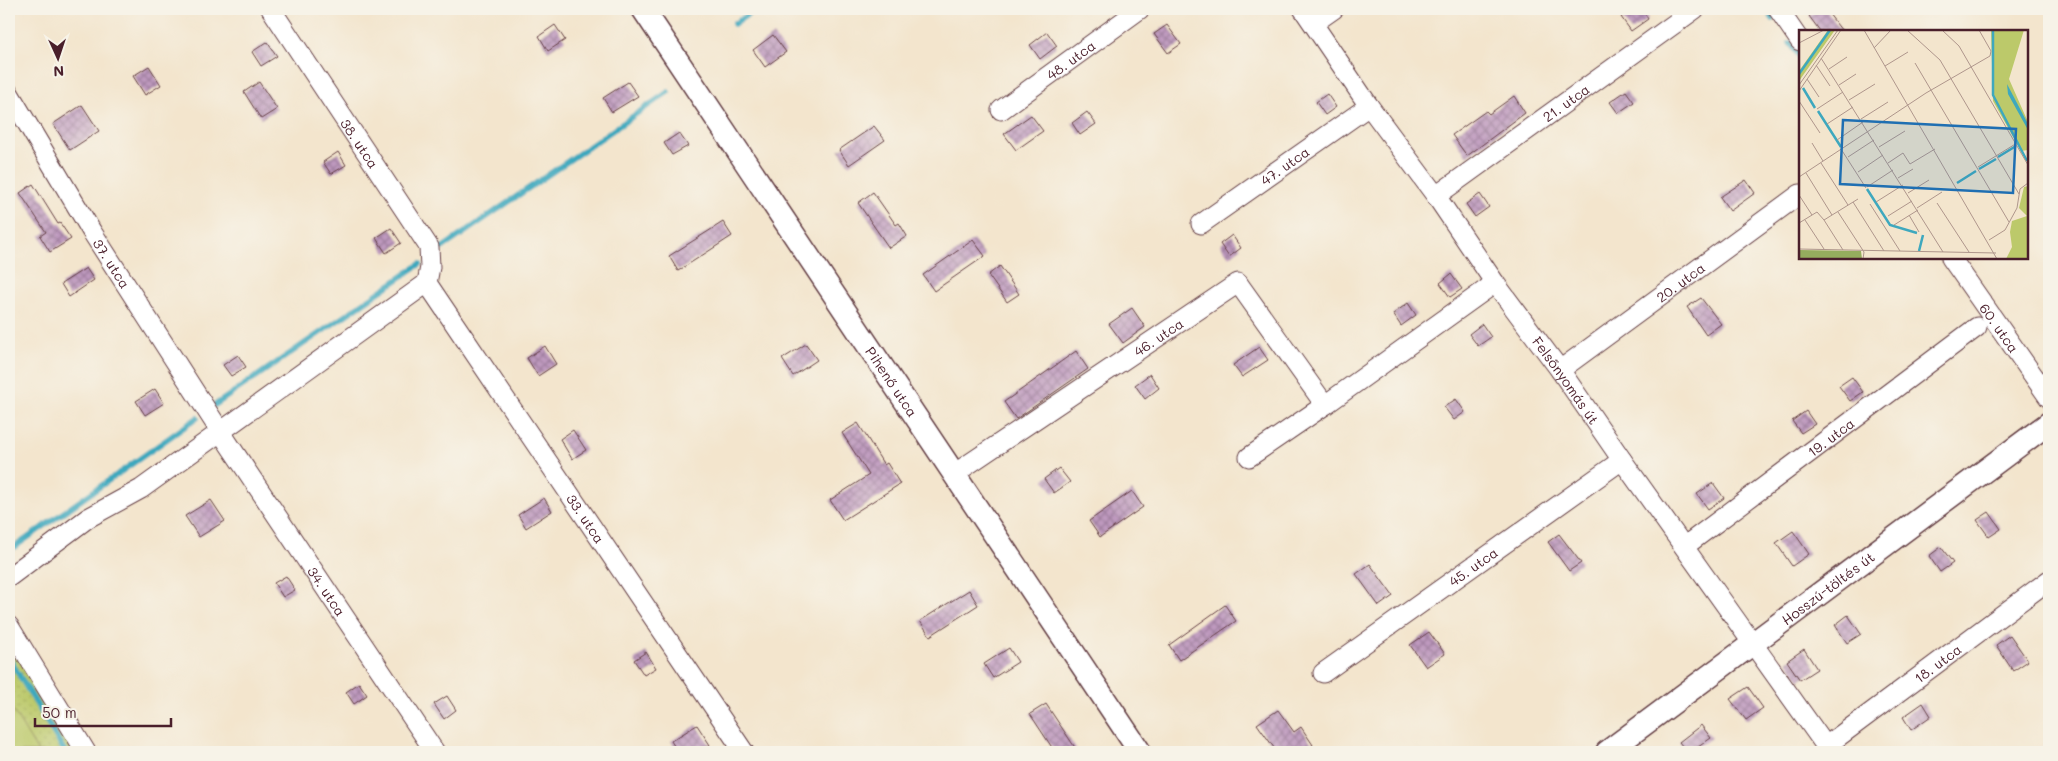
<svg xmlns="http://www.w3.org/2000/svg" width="2058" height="761" font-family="Mali,sans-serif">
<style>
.grass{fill:url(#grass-dots);stroke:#83744a}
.park{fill:#bcc96a;stroke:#83744a}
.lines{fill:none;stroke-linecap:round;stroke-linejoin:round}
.stream{stroke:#3ea8be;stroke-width:5.5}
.building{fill:url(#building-cross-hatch)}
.minor-casing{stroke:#633d43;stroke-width:21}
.tertiary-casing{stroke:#633d43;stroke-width:25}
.minor{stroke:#fff;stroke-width:19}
.tertiary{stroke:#fff;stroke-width:22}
.labels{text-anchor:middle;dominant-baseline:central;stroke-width:4.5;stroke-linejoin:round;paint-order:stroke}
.street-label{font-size:14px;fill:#4a1f2b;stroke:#f7f3e8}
.inset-river{fill:none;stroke:#3ea8be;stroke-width:2.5}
.inset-road{fill:none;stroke:#af968c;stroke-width:1}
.view{fill:#1f6fb2;fill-opacity:0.15;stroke:#1f6fb2;stroke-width:2.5}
.inset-edge{fill:none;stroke:#4a1f2b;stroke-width:2.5}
</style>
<defs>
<pattern id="grass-dots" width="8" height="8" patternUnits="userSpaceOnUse" patternTransform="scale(1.25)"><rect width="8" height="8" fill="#bcc96a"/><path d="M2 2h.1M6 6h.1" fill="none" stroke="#a3ac5c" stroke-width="1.8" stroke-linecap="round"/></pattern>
<pattern id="building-cross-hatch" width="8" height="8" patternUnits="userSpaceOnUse" patternTransform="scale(1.25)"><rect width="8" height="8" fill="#be99be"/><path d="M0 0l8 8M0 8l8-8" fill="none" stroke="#9c7c9b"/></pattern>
</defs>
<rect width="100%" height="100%" fill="#f7f3e8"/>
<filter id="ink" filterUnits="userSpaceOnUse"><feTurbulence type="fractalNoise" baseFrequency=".02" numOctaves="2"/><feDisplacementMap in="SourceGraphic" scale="10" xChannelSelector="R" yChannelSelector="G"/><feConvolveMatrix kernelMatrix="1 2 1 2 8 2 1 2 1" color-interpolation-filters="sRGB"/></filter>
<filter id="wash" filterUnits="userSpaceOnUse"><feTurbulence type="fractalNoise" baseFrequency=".0096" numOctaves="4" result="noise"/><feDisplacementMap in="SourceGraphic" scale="20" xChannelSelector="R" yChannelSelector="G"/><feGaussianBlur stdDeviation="1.12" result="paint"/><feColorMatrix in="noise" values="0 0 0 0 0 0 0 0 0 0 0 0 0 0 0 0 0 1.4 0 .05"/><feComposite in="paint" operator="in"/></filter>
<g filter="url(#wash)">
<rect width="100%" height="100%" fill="#f3e5cd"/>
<path class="grass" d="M 9,637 L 79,752 L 9,752 Z"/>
<path class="park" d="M 9,704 L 38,752 L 9,752 Z"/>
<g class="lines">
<path class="stream" d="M 1767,9 L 1773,19
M 734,24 L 756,9
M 1790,43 L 1800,57
M 442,248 L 668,92
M 215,405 L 420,264
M 9,551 L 197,418
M 9,658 L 65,752"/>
</g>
<g id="blocks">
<path class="building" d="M 1633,9 L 1642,9 L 1648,19 L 1631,31 L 1621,17 Z
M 1820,9 L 1825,9 L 1842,31 L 1820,31 L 1809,16 Z
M 555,25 L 565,40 L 548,51 L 539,36 Z
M 1167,25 L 1181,44 L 1168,53 L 1154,34 Z
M 1047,32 L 1057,46 L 1040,59 L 1030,45 Z
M 773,35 L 786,52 L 765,67 L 753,50 Z
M 267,42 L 277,56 L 261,66 L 252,52 Z
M 149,66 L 161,85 L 145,95 L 133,76 Z
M 259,82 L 277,109 L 261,119 L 244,92 Z
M 628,82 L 638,96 L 612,112 L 603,98 Z
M 1626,91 L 1634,102 L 1618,113 L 1610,102 Z
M 1327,94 L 1336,107 L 1325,115 L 1316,102 Z
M 1514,96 L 1525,113 L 1467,156 L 1452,135 L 1486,111 L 1489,114 Z
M 82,105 L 99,131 L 70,150 L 53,124 Z
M 1087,112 L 1096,124 L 1080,135 L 1072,123 Z
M 1031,115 L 1043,131 L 1016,150 L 1004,134 Z
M 874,126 L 885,140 L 849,165 L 839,150 Z
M 679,133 L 688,146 L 672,155 L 664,143 Z
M 338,152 L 346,165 L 331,174 L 323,162 Z
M 1746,180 L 1755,193 L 1730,211 L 1720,197 Z
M 33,184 L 58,224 L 60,223 L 71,239 L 50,252 L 40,236 L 46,232 L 20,193 Z
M 873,192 L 896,225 L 899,223 L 907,236 L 889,248 L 858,203 Z
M 1480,194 L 1489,207 L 1475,217 L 1466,204 Z
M 723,222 L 732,236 L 678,271 L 669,256 Z
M 391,228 L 401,243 L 386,253 L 376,238 Z
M 1232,235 L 1241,248 L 1229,257 L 1220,244 Z
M 973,240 L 985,256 L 934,291 L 923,275 Z
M 1000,266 L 1019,294 L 1007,302 L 988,275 Z
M 86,268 L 94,280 L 69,297 L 61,284 Z
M 1451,274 L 1462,289 L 1450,297 L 1440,283 Z
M 1701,298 L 1721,324 L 1706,335 L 1687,307 Z
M 1408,303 L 1416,315 L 1401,326 L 1393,314 Z
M 1132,308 L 1145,327 L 1123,343 L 1109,324 Z
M 1482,324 L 1491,337 L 1478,346 L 1469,334 Z
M 806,344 L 817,360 L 793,376 L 782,359 Z
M 545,346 L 556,364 L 538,376 L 527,358 Z
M 1259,347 L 1268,360 L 1242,377 L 1233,365 Z
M 1076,351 L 1088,369 L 1016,419 L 1004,402 Z
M 238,355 L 246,367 L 231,376 L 223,365 Z
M 1150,374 L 1159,388 L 1145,399 L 1135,385 Z
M 1852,377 L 1863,392 L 1850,401 L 1839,386 Z
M 155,389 L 164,403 L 145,415 L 136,401 Z
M 1456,399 L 1465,412 L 1454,420 L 1444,407 Z
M 1806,411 L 1815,424 L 1801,433 L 1792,421 Z
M 858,423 L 884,465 L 887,463 L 900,484 L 843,520 L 830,500 L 869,475 L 842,433 Z
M 573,430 L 586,450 L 572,459 L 560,439 Z
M 1059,468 L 1070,482 L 1054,493 L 1044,479 Z
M 1713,483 L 1724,498 L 1708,509 L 1697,494 Z
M 1132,491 L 1143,507 L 1100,537 L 1089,521 Z
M 544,498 L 552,511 L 526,528 L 518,515 Z
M 211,500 L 225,521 L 199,537 L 185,516 Z
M 1989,512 L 2001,529 L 1989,537 L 1977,520 Z
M 1793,531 L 1809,554 L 1792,566 L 1776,543 Z
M 1559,534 L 1581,563 L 1569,571 L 1548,542 Z
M 1941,547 L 1953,563 L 1940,572 L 1929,556 Z
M 1370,564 L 1393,596 L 1379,606 L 1356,574 Z
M 286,576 L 295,590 L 283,597 L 274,583 Z
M 969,590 L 978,605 L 930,636 L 920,621 Z
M 1225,605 L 1236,621 L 1179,660 L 1169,645 Z
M 1848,615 L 1861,634 L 1847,643 L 1835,625 Z
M 1429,632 L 1445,654 L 1426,667 L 1410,645 Z
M 2010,635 L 2028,661 L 2013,671 L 1996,645 Z
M 1009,648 L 1018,662 L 993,678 L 984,664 Z
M 1804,649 L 1817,669 L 1800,680 L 1787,661 Z
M 646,652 L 656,668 L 644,675 L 634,660 Z
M 359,683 L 367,695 L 354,704 L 346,692 Z
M 1748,687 L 1763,708 L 1746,720 L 1730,699 Z
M 447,696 L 456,710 L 444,719 L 434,704 Z
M 1923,703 L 1931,716 L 1911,730 L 1903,717 Z
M 1046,704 L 1078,752 L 1055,752 L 1030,714 Z
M 1278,710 L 1294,732 L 1301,727 L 1313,745 L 1302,752 L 1277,752 L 1257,724 Z
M 697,725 L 710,745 L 698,752 L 678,752 L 671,741 Z
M 1701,725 L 1711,738 L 1691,752 L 1687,752 L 1679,742 Z"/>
</g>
</g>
<g filter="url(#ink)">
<use href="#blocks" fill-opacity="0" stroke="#633d43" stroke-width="1"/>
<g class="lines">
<defs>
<g id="minor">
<path id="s1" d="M 271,9 L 429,247 L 430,267 L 427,283"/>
<path id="s2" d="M 1303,9 L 1369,106 L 1436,196 L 1495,283 L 1560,370 L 1622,460 L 1830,752"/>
<path d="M 1778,9 L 1800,41"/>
<path d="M 1314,23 L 1334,9"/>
<path id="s3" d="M 9,93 L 92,232 L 220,431 L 435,752"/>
<path id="s4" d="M 1001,110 L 1140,9"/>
<path id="s5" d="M 1436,196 L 1695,9"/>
<path id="s6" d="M 1201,224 L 1369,106"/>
<path id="s7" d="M 1951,258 L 2049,398"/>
<path id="s8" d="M 427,283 L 744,752"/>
<path id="s9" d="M 1560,370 L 1800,194"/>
<path d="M 1249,457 L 1325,405"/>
<path id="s10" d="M 954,474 L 1238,283 L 1325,405 L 1495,283"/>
<path id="s11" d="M 1685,546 L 1977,327"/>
<path d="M 9,577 L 88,518 L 141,489 L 427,283"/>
<path d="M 9,626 L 86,752"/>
<path id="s12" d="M 1323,673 L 1622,460"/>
<path id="s13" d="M 1826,746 L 2049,580"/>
</g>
<g id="tertiary">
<path id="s14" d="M 643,9 L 1140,752"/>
<path id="s15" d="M 1607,752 L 2049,423"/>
</g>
</defs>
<use href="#minor" class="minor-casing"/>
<use href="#tertiary" class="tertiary-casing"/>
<use href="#minor" class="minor"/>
<use href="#tertiary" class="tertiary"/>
</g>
</g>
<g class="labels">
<g class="street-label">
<text stroke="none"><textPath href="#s4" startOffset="86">48. utca</textPath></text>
<text stroke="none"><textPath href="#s5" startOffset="160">21. utca</textPath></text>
<text stroke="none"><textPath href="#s1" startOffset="161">38. utca</textPath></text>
<text stroke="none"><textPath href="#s6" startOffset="102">47. utca</textPath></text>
<text stroke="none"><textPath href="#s3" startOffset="199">37. utca</textPath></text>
<text stroke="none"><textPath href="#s9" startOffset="149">20. utca</textPath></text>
<text stroke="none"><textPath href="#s7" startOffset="85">60. utca</textPath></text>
<text stroke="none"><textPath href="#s10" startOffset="246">46. utca</textPath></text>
<text stroke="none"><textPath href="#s14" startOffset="448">Pihenő utca</textPath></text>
<text stroke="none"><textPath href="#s2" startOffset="455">Felsőnyomás út</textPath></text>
<text stroke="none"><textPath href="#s11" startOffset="182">19. utca</textPath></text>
<text stroke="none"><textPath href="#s8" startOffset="284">33. utca</textPath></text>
<text stroke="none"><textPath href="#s12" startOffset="184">45. utca</textPath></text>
<text stroke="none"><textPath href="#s15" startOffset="275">Hosszú-töltés út</textPath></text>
<text stroke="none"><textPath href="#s3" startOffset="591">34. utca</textPath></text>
<text stroke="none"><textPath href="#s13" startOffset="139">18. utca</textPath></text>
</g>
</g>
<g transform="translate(1799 30)">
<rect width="229" height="229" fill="#f3e5cd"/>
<path d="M 29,0 L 36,0 L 0,51 L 0,41 ZM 192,0 L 225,0 L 210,49 L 229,92 L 229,120 L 222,121 L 194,71 Z" fill="#bcc96a"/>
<path d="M 0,220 L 62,221 L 63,229 L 0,229 Z" fill="#95ad5e"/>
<path d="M 229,156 L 229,229 L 207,229 L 213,217 L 211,202 L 213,191 L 228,186 L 220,178 L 225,157 Z" fill="#bcc96a"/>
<path d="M 208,54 L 229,94 L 229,100 L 209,64 Z" fill="#3ea8be"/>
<path class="inset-river" d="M 194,0 L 194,65 L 228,131M 0,44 L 31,0M 4,58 L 16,78M 19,81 L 42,117M 199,127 L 217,116M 180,139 L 197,129M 158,153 L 177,141M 68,159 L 91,195 L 118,203M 120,221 L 124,205"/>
<path class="inset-road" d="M 65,0 L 198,229M 108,0 L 141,30 L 220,164M 143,0 L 160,16 L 229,135M 0,13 L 25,0M 75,18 L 92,0M 229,19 L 229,37M 22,28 L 144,222M 116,33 L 210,192M 17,35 L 31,56M 86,36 L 109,22M 30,39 L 48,27M 8,49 L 20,67M 0,55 L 39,0M 40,55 L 57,44M 0,61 L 42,0M 50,70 L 76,54M 0,71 L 21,103M 18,79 L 44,62M 62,89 L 89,72M 28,94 L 54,77M 38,110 L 64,92M 13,113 L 24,131M 80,117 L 106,101M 42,119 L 67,158M 49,127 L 75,110M 22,133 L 49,175M 89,133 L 104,123 L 111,134 L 136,119M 179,137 L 218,113M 59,142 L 84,125M 7,143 L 33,185M 0,147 L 127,63 L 191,26 L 192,21 L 180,0M 99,148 L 114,139M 68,157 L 94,140M 109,163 L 130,150M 0,165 L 13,185M 54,172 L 85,221M 77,172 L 104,155M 138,173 L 170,222M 71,174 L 101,221M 118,178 L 143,162M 39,182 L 65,222 L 64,229M 110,185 L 120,202M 89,186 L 113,171M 6,190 L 25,219M 25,190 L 44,220M 0,193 L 18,182 L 25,190 L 59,169M 95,195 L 119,180M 190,210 L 206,200 L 218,178 L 221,159 L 229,153M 0,219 L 197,223"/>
<path class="view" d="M 44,90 L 217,99 L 214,163 L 41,154 Z"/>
<rect width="229" height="229" class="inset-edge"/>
</g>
<rect width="2058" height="761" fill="none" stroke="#f7f3e8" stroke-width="30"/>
<g transform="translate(58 58) rotate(177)" stroke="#f7f3e8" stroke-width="4" paint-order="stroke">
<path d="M0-4L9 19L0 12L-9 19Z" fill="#4a1f2b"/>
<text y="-8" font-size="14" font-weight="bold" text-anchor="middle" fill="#4a1f2b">N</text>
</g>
<path d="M35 718v8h136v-8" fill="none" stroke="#4a1f2b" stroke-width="2.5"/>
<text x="42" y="718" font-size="15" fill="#4a1f2b" stroke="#f7f3e8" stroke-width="4" paint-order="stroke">50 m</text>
</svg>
